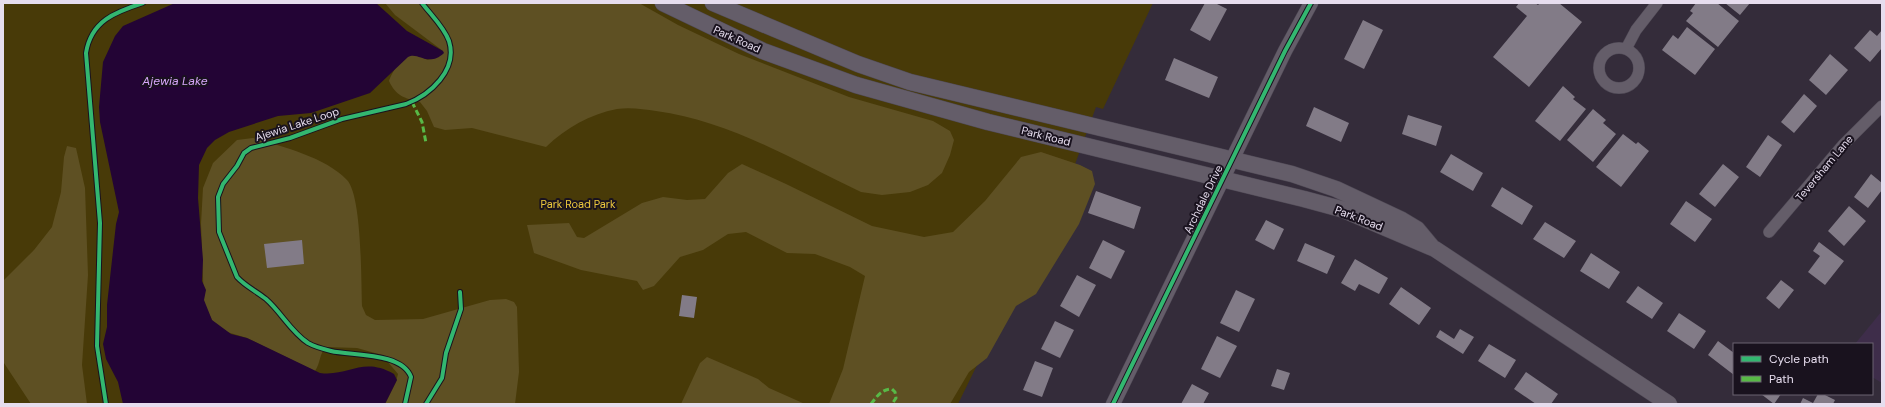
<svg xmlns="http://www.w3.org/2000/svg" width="1885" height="407" font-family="'DM Sans',sans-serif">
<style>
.built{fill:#3e2d4a}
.green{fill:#483a08}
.forest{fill:#5e5023}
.water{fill:#230435}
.building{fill:#827b87}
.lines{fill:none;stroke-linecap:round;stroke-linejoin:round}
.minor-casing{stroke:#504a56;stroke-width:12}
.tertiary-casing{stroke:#504a56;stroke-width:15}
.secondary-casing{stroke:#504a56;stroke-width:17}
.minor{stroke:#645d69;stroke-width:11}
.tertiary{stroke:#645d69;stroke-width:14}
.secondary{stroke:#645d69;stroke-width:16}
.quiet{stroke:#58b947;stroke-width:3;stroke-dasharray:6 3;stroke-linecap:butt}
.cycleway-casing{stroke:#19121e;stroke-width:6}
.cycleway{stroke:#33b770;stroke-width:4}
.labels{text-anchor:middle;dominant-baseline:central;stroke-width:4;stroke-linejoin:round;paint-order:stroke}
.street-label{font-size:11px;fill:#e6ddee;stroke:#19121e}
.park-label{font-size:11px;fill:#eec93c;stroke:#19121e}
.water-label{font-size:12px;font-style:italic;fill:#d7a7fa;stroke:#19121e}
</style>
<rect width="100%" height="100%" fill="#342c3a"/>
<path class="built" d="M 1882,311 L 1882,383 L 1872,377 L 1872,344 L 1855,344 Z"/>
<path class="green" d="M 3,3 L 1153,3 L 1103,109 L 1096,107 L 1074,167 L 958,404 L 3,404 Z"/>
<path class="forest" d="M 385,3 L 639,3 L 678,25 L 739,54 L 849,97 L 933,121 L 950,131 L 954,140 L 950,155 L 942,173 L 928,185 L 910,192 L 882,195 L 861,192 C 795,161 730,121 656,111 C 644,109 629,107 617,109 C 590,114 566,128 546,147 L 472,128 L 445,130 L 434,127 L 427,111 L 420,102 C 404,98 396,96 389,81 C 392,72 401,57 412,55 C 426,53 422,69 443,51 L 395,15 Z
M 253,138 C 283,147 325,157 347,180 C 362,196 361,280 362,306 L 366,315 L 375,320 L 423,319 L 490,300 L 506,299 L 514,302 L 517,307 L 519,372 L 515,404 L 385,404 L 396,382 L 398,374 L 382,355 L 357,348 L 326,347 C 319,354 321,362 315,371 L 247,338 L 227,332 L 213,322 L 204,303 L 201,224 L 203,188 L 213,163 L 237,140 Z
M 67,146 L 76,148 L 85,188 L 88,275 L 82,365 L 87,404 L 31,404 L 4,363 L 3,281 L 34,250 L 52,227 L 61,192 L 64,157 Z
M 1041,152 L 1080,165 L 1092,171 L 1095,184 L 1079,224 L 1036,294 L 1016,306 L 987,358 L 969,372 L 950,404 L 829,404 L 843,369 L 865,276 L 850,267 L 815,254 L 787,253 L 746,232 L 728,234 L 703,250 L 680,257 L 654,286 L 643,290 L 637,281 L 581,270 L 534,253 L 527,225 L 569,223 L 577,237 L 584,238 L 642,203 L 663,197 L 687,200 L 705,199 L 728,173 L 742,164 L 786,184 L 872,226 L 924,237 L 953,232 L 985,201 L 1021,157 Z
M 707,357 L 758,379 L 769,388 L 805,404 L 681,404 L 700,363 Z"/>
<path class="water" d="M 175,3 L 376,3 L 407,31 L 443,51 L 444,53 C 428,68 418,51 408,57 L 370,93 L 311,113 L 278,116 L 229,132 L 215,140 L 207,148 L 199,165 L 198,198 L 203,260 L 202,281 L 206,290 L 204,300 L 212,320 L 231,334 L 247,338 L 320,373 C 349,377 362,356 394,374 L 397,380 L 385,404 L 123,404 L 118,382 L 106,359 L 103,344 L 107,327 L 107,305 L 116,224 L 119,212 L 100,122 L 99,107 L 103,62 L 115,36 L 123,26 Z"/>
<path class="building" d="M 1205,3 L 1215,3 L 1227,9 L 1210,41 L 1190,30 Z
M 1519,3 L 1535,3 L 1538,5 L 1540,3 L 1559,3 L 1582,22 L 1529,87 L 1493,57 L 1527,16 L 1516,7 Z
M 1696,3 L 1717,3 L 1739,21 L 1718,47 L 1686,21 L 1693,13 L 1690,11 Z
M 1725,3 L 1750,3 L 1740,15 Z
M 1363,20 L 1383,30 L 1364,69 L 1344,59 Z
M 1687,27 L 1715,49 L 1695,75 L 1662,50 L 1673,35 L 1678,39 Z
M 1870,30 L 1877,36 L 1882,30 L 1882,48 L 1870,62 L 1854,48 Z
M 1830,54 L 1848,70 L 1826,95 L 1809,80 Z
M 1174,58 L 1218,77 L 1209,98 L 1165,80 Z
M 1563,86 L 1575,97 L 1573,99 L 1586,109 L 1560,141 L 1535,121 Z
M 1804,94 L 1817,106 L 1794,133 L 1781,122 Z
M 1314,107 L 1349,123 L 1341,142 L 1306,126 Z
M 1593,109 L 1606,120 L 1603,123 L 1616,134 L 1593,162 L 1567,140 Z
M 1408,115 L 1442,126 L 1436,146 L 1402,134 Z
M 1623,134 L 1636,144 L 1638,142 L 1649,151 L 1621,187 L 1596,167 Z
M 1768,135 L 1782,145 L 1760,177 L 1746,167 Z
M 1451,154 L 1483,173 L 1473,191 L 1440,172 Z
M 1723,164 L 1739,177 L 1715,207 L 1699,194 Z
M 1871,174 L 1882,183 L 1882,190 L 1868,208 L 1854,197 Z
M 1502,187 L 1533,206 L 1522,225 L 1491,206 Z
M 1096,191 L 1141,207 L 1134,229 L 1088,213 Z
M 1686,201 L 1712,219 L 1695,242 L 1670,224 Z
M 1849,206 L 1866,221 L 1844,246 L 1828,231 Z
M 1266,220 L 1284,229 L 1274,250 L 1255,240 Z
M 1545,222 L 1576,241 L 1564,258 L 1533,239 Z
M 302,240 L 304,264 L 267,268 L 264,244 Z
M 1103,240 L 1125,251 L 1111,279 L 1089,268 Z
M 1819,242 L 1844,261 L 1825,285 L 1808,272 L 1820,256 L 1813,251 Z
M 1305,243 L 1335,256 L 1327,274 L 1297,261 Z
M 1591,253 L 1620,272 L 1609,289 L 1580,271 Z
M 1355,259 L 1388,278 L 1379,294 L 1359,284 L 1355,291 L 1341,283 Z
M 1077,275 L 1096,285 L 1079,317 L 1060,306 Z
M 1781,280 L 1794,290 L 1779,309 L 1766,298 Z
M 1638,286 L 1663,303 L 1652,319 L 1626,302 Z
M 1401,287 L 1431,308 L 1419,325 L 1389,304 Z
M 1236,290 L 1255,299 L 1239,332 L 1220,323 Z
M 682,295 L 697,297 L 694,318 L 679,316 Z
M 1679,313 L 1706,331 L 1694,349 L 1667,331 Z
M 1055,321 L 1074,330 L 1060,358 L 1041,349 Z
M 1460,329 L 1474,337 L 1463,354 L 1436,337 L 1440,330 L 1454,339 Z
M 1217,336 L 1237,346 L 1220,378 L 1201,369 Z
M 1718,341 L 1734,353 L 1734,375 L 1708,355 Z
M 1489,344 L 1516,360 L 1505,378 L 1478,361 Z
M 1035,361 L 1053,368 L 1042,397 L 1023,390 Z
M 1277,369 L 1290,373 L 1284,390 L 1271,386 Z
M 1526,372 L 1558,394 L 1551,404 L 1536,404 L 1514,389 Z
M 1192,384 L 1209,393 L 1203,404 L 1181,404 Z
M 1761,394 L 1781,394 L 1774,404 Z
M 1818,394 L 1823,394 L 1835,400 L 1833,404 L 1800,404 L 1803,398 L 1813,403 Z"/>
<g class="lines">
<defs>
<path id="minor" d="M1599 68a20 20 0 1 1 40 0a20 20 0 1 1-40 0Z
M 1626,49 L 1636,30 L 1657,3
M 1769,232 L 1843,145 L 1882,106"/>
<path id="tertiary" d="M 1113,404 L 1285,51 L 1311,3"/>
<path id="secondary" d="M 663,3 L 763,51 L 856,85 L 988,122 L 1304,199 L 1341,209 L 1435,249 L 1669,404
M 713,3 L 858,64 L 910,82 L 1292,174 L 1336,189 L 1402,220 L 1417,229 L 1432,247"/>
</defs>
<use href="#minor" class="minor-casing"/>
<use href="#tertiary" class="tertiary-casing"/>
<use href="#secondary" class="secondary-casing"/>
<use href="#minor" class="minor"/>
<use href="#tertiary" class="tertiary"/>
<use href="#secondary" class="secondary"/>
<path class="quiet" d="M 412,102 L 422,122 L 426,143
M 871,404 C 877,396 882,389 892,389 L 895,392 L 896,398 L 892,404"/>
<defs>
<path id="cycleway" d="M 106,404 L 97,346 L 100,223 L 86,53 C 91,21 115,12 143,3
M 405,404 L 411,377 C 402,352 352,356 331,351 C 323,349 315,347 308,343 C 291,332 281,312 266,299 C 256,291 245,286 237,277 L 219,232 L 218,197 L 223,184 L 237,166 L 244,153 L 251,148 L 290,138 L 342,119 L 406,104 C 430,95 458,70 449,41 C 444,27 431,15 422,3
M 426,404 L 442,378 L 446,353 L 461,309 L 460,292
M 1113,404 L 1285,51 L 1311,3"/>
</defs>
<use href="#cycleway" class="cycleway-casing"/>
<use href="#cycleway" class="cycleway"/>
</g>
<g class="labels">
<g class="street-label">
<text transform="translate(737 39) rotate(24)">Park Road</text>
<text transform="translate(297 124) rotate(-18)">Ajewia Lake Loop</text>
<text transform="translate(1046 136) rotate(14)">Park Road</text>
<text transform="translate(1824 168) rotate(-50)">Teversham Lane</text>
<text transform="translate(1203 199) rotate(-64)">Archdale Drive</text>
<text transform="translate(1359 218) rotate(21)">Park Road</text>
</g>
<g class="park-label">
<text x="578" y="204">Park Road Park</text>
</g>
<g class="water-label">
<text x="175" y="81">Ajewia Lake</text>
</g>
</g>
<rect width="1885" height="407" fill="none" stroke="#e6ddee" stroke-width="8"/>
<rect x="1733" y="343" width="140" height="52" fill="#19121e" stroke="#6b6371"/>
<rect x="1741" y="356" width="20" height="6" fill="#33b770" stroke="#6b6371"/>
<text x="1769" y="363" font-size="12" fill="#e6ddee">Cycle path</text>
<rect x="1741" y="376" width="20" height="6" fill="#58b947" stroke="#6b6371"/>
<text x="1769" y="383" font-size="12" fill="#e6ddee">Path</text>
</svg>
